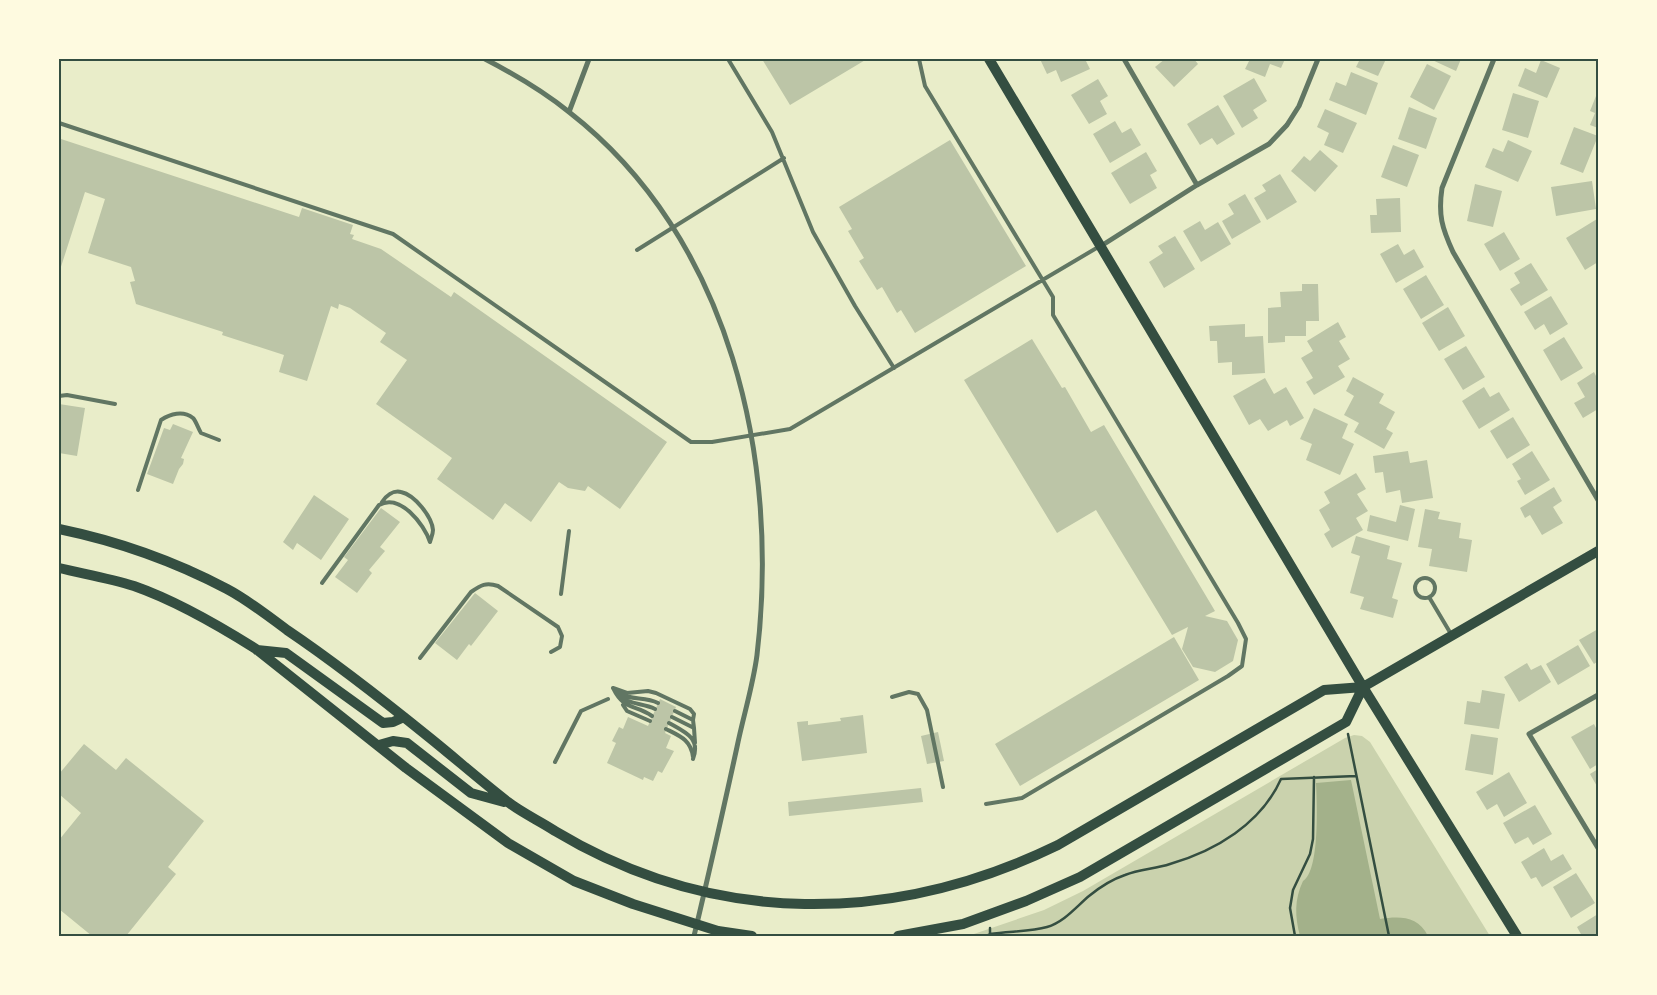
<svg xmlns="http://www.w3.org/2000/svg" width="1657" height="995" font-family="'IBM Plex Serif',serif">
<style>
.green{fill:#cad2ad}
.water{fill:#a3b18a}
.building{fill:#bcc5a7}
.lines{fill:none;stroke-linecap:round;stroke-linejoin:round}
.path{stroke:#344e41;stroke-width:2.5}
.service{stroke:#617663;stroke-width:4}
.minor{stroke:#617663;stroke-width:5}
.secondary{stroke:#344e41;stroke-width:10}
.neatline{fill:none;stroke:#344e41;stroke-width:2}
</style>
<rect width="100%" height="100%" fill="#e9edc9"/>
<path class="green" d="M 1354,735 L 1362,736 L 1370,742 L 1490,936 L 968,936 L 1044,910 L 1083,891 L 1345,738 Z"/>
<path class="water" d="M 1351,780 L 1380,919 C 1400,916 1418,916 1428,936 L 1300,936 C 1295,917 1294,900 1303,881 C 1320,871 1317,803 1316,783 Z"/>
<path class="building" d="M 762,59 L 867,59 L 790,105 Z
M 1040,59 L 1085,59 L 1090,69 L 1061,82 L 1056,70 L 1047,74 Z
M 1165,59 L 1194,59 L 1198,64 L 1174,87 L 1155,67 Z
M 1250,59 L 1285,59 L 1281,68 L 1270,64 L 1265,77 L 1245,69 Z
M 1360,59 L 1386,59 L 1378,76 L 1356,67 Z
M 1430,59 L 1461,59 L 1456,71 Z
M 1541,60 L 1560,68 L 1547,98 L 1518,86 L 1525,68 L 1536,73 Z
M 1427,64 L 1451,76 L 1434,110 L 1410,97 Z
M 1351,72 L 1378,83 L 1366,115 L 1329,100 L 1336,82 L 1346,86 Z
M 1254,78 L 1267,101 L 1253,110 L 1258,118 L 1242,128 L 1223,96 Z
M 1098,79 L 1108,96 L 1100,101 L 1107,114 L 1089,124 L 1071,95 Z
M 1598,91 L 1598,128 L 1590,125 L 1595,113 L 1590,111 Z
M 1513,93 L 1539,101 L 1528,138 L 1502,130 Z
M 1218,105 L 1235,134 L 1217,145 L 1212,138 L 1200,145 L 1187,124 Z
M 1409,107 L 1437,118 L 1426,149 L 1398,139 Z
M 1325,109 L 1357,123 L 1343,153 L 1324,145 L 1329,133 L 1317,127 Z
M 1115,121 L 1122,133 L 1131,128 L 1141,145 L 1110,163 L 1093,134 Z
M 1574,127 L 1598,136 L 1583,173 L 1560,164 Z
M 61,139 L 299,217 L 302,208 L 353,225 L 350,234 L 354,235 L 352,239 L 381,249 L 451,297 L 454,292 L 667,442 L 620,509 L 588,486 L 585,491 L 568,488 L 559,482 L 531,522 L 505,503 L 493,520 L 437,479 L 452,458 L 376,404 L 407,360 L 380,342 L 386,333 L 350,308 L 339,304 L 338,309 L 331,306 L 307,381 L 279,372 L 284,355 L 222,335 L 223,332 L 136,304 L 130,282 L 135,281 L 131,267 L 88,253 L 105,199 L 85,192 L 59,273 L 59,144 Z
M 950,140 L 1026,266 L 915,333 L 901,310 L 897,313 L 882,287 L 877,290 L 859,261 L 864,258 L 848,231 L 852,229 L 839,207 Z
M 1508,140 L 1532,151 L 1518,182 L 1485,167 L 1493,148 L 1503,152 Z
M 1393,145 L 1419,155 L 1407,187 L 1381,177 Z
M 1320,150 L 1338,166 L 1315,192 L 1291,171 L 1304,156 L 1310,161 Z
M 1146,152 L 1157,171 L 1150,175 L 1157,188 L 1130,204 L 1111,173 Z
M 1280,174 L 1297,202 L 1267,220 L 1254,198 L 1266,191 L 1262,185 Z
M 1592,181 L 1596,209 L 1556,216 L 1551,187 Z
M 1475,184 L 1502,191 L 1493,227 L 1467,221 Z
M 1245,194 L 1261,222 L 1232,239 L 1222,221 L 1234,214 L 1228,204 Z
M 1400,198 L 1401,232 L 1371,233 L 1370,215 L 1377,215 L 1376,199 Z
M 1597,219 L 1598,262 L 1585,270 L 1566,238 Z
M 1200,221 L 1205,230 L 1218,222 L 1231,244 L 1201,262 L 1183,231 Z
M 1504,232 L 1520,259 L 1500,271 L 1484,244 Z
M 1175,236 L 1195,269 L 1164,288 L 1149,262 L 1163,253 L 1158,246 Z
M 1398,244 L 1404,255 L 1414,249 L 1424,267 L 1396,283 L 1380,254 Z
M 1531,263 L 1548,290 L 1521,306 L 1510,289 L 1520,283 L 1514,273 Z
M 1426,275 L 1444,305 L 1421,319 L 1403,289 Z
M 1302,284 L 1318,284 L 1319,321 L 1306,321 L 1306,336 L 1285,336 L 1285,342 L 1268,343 L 1268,308 L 1281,307 L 1280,292 L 1302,291 Z
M 1551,296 L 1568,324 L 1550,335 L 1544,324 L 1535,330 L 1524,312 Z
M 1448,307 L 1465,336 L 1439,351 L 1422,323 Z
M 1338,322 L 1346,337 L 1339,341 L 1350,359 L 1338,366 L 1345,377 L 1314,395 L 1306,382 L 1313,378 L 1301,358 L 1313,351 L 1307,341 Z
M 1245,324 L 1245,337 L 1263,336 L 1265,373 L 1232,375 L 1232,362 L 1218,363 L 1217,341 L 1210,341 L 1209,326 Z
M 1564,337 L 1583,368 L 1561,381 L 1543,350 Z
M 1032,339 L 1062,388 L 1065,387 L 1091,432 L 1104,425 L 1215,611 L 1205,616 L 1227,621 L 1238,640 L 1233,661 L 1215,672 L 1193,667 L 1182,649 L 1188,627 L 1172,635 L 1096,510 L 1057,533 L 964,380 Z
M 1466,346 L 1485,377 L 1463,390 L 1444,359 Z
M 1594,372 L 1598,380 L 1598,409 L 1583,418 L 1574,403 L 1585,397 L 1577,383 Z
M 1353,377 L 1384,394 L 1379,403 L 1395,412 L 1386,429 L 1393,433 L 1384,449 L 1354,432 L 1359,423 L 1344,415 L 1354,396 L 1346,391 Z
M 1265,378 L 1274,394 L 1286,387 L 1304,418 L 1290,426 L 1287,420 L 1268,431 L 1260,419 L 1249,425 L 1233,396 Z
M 1484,387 L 1490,397 L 1499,392 L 1510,410 L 1479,429 L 1462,401 Z
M 59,404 L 85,408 L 77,456 L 59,453 Z
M 1314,408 L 1348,424 L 1342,438 L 1354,444 L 1340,475 L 1306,460 L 1312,444 L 1300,439 Z
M 1513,417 L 1530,445 L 1507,459 L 1490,431 Z
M 173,424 L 193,432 L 181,458 L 184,459 L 183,464 L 179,469 L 173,484 L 147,474 L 164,428 L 170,430 Z
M 1408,451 L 1410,463 L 1427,460 L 1433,498 L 1402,503 L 1400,490 L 1386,493 L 1383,472 L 1375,473 L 1373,456 Z
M 1532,451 L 1550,480 L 1525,495 L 1517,481 L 1521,479 L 1512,464 Z
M 1356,473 L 1366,489 L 1357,494 L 1368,511 L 1356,518 L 1363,530 L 1332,548 L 1324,534 L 1330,530 L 1319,510 L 1330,503 L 1324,492 Z
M 1554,487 L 1562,501 L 1553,507 L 1563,523 L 1542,535 L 1530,515 L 1525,518 L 1520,508 Z
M 314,495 L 349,519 L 321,560 L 297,543 L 293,550 L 283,542 Z
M 1400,505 L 1415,509 L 1408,541 L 1367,531 L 1370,515 L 1396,522 Z
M 381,508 L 400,522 L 380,547 L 385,551 L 369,570 L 372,573 L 357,593 L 335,577 L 348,560 L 344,557 Z
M 1425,509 L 1440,512 L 1438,519 L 1461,523 L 1459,538 L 1472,540 L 1467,572 L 1429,566 L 1432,549 L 1418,547 Z
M 1356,536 L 1390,546 L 1387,559 L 1402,563 L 1392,598 L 1398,600 L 1393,618 L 1360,609 L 1364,597 L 1350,593 L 1360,556 L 1351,553 Z
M 475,593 L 498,611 L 471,646 L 469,644 L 457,660 L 435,643 Z
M 1598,629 L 1598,661 L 1594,664 L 1579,640 Z
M 1174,637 L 1199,680 L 1020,786 L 995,744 Z
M 1578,645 L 1590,666 L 1558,685 L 1546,664 Z
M 1527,663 L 1531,670 L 1541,665 L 1551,682 L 1519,702 L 1504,677 Z
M 1482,690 L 1505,694 L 1499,729 L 1464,724 L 1467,701 L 1480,703 Z
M 660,699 L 676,707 L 665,733 L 671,736 L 666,748 L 674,751 L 662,773 L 658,771 L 653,781 L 644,777 L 643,780 L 607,763 L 616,743 L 612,741 L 619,727 L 623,729 L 628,717 L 648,726 Z
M 863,715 L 867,753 L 802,761 L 797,722 L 808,721 L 808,725 L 841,721 L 840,718 Z
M 1594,724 L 1598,732 L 1598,764 L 1590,769 L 1571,737 Z
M 938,732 L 944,761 L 927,764 L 921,736 Z
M 1471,734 L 1498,738 L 1493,775 L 1465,770 Z
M 84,744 L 116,770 L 126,758 L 204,821 L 168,867 L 176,874 L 126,936 L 92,936 L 59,909 L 59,840 L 81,813 L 59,794 L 59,774 Z
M 1598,769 L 1598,788 L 1590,774 Z
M 1509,772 L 1527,803 L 1504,817 L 1497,804 L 1487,810 L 1476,792 Z
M 921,788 L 923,802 L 789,816 L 788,802 Z
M 1535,805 L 1552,834 L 1533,845 L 1528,837 L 1515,844 L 1503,823 Z
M 1544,848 L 1551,861 L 1563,854 L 1572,869 L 1542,887 L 1536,877 L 1531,879 L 1521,862 Z
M 1576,873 L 1595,903 L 1571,918 L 1553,887 Z
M 1598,914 L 1598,936 L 1582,936 L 1577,927 Z"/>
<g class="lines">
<path class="path" d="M 1348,734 L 1389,936
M 986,936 L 990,934 C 1008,931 1030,932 1047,927 C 1064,922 1076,907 1089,896 C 1100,887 1113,879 1125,875 C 1140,869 1155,869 1170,864 C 1215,851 1261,824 1281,779 L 1356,776
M 990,936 L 990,928
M 1295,936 L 1290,908 L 1293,890 L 1310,854 L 1313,839 L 1314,777"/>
<path class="service" d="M 728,59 L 772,132 L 813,232 L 855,306 L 894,368
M 919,59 L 925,86 L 1053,297 L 1053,315 L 1238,623 L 1246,639 L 1242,666 L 1228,676 L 1022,798 L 986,804
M 59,123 L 393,234 L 691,442 L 712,442 L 790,429 L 1100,246
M 637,250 L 784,158
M 59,396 L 67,395 L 115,404
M 138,490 L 161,420 C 170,414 183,410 193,418 C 196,421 198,428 201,433 L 219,440
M 382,502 C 386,496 393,490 401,492 C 415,495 432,517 433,530 C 433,534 431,538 430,542
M1415 588a10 10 0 1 1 20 0a10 10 0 1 1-20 0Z
M 322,583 L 379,505 C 400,493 424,524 430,542
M 561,594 L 569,531
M 1429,597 L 1451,634
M 420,658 L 471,592 C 481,585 486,582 498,586 L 558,627 L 562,636 L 560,647 L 551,652
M 613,688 L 627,693 L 648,691 L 656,693 L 690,709 L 694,714 L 693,720
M 613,688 C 624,711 635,704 652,716
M 619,693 C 631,701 645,696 658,703
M 619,696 C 630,705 643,703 655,709
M 892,697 L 909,692 L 918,694 L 927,710 L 943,787
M 623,705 L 627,711 L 650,721
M 675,711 L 693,720 L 694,728
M 672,717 L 694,728 L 695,743
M 669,723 C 685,732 701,738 693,759
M 666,729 C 680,736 691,740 693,757
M 555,762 L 581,711 L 608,699"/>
<path class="minor" d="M 485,59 C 514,74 543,91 569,112 C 731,238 780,460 757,655 C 753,686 743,717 737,747 C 723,811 709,873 694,936
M 1124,59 L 1197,185
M 1494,59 L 1442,188 C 1438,215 1442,228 1453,252 L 1598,500
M 569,112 L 589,59
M 1101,246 L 1197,185 L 1269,144 L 1287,125 L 1299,106 L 1318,59
M 1598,695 L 1529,734 L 1598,848"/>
<path class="secondary" d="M 989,59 L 1363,687 L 1517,936
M 59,529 C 117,541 174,561 227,589 C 248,600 268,616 287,630 C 336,663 383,700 430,738 C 456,759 481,781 508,802 C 522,813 540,821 555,831 C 715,927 893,925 1058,845 L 1324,690 L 1363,687 L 1598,551
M 59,568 C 84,574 109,578 134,586 C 177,601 218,625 256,649 L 406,768 L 508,843 L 574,881 L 633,904 L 718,931 L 752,936
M 257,650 L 286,653 L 383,723 L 393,722 L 404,717
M 379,745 L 393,741 L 407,743 L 471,793 L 504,802
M 898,936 L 963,924 L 1026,901 L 1080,877 L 1346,722 L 1363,687"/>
</g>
<rect width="1657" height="995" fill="none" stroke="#fefae0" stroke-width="120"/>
<rect x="60" y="60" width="1537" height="875" class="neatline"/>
</svg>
